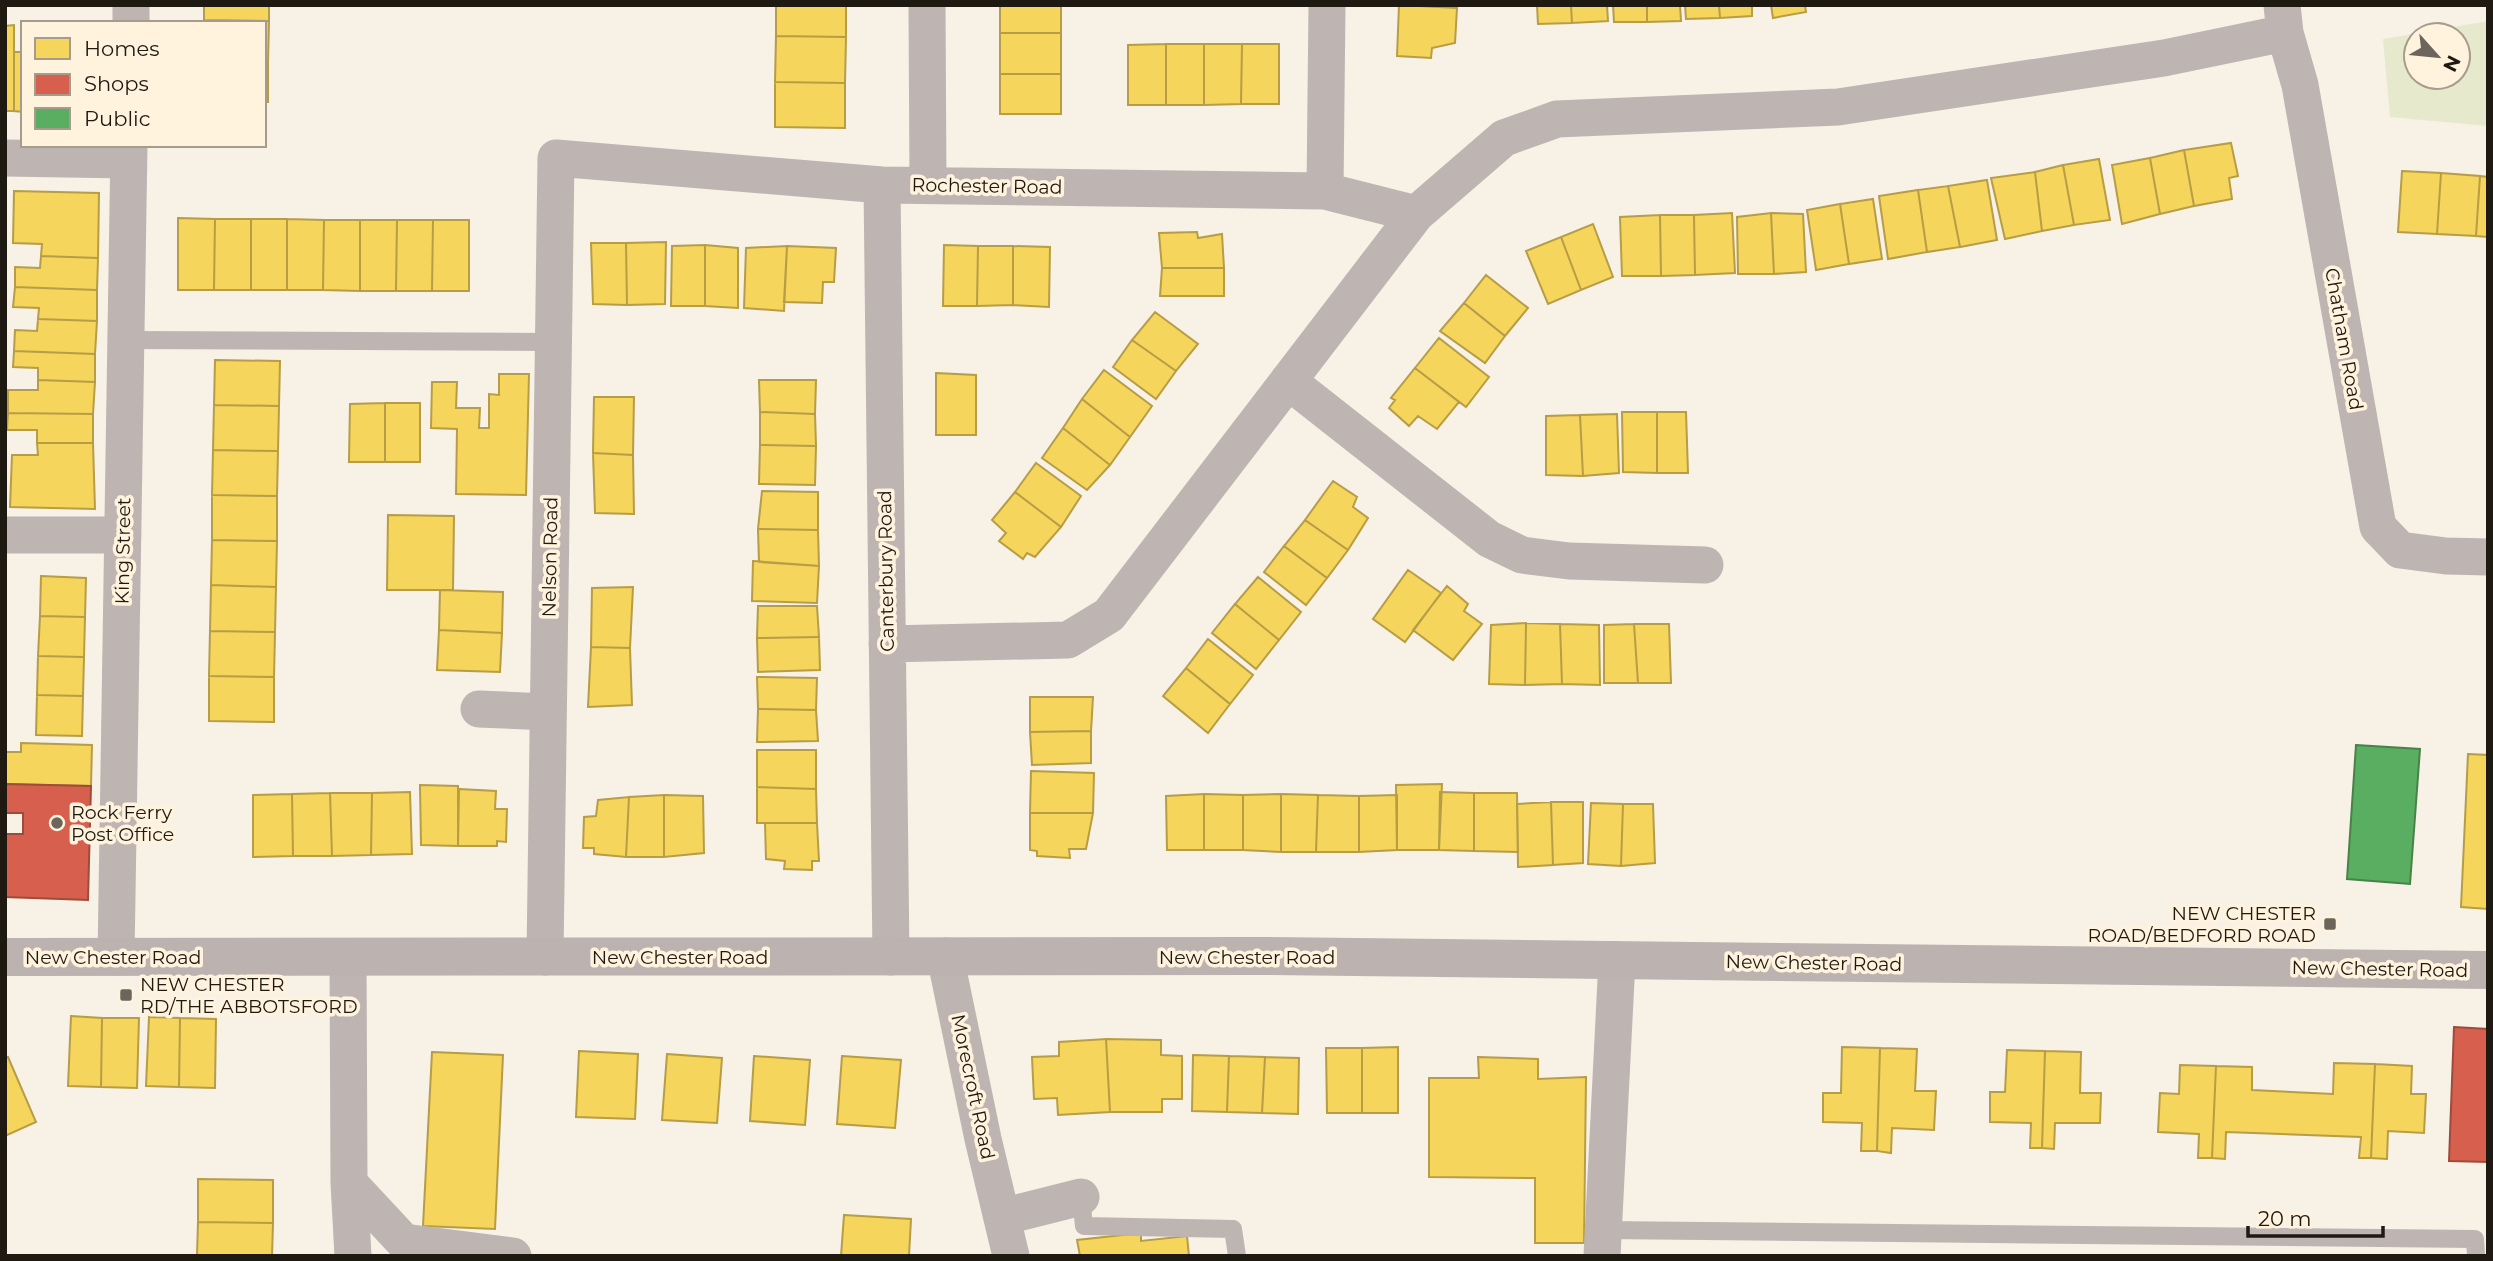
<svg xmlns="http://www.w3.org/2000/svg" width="2493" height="1261" font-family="Montserrat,sans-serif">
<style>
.green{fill:#e6e9cc;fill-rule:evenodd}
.homes{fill:#f6d55c;stroke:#b69d46;stroke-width:2}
.shops{fill:#d6604d;stroke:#9f4b3b;stroke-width:2}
.public{fill:#5aae61;stroke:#488249;stroke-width:2}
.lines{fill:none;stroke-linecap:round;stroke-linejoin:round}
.service{stroke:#beb4b1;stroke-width:18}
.minor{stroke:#beb4b1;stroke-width:37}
.secondary{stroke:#bcb2af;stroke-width:38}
.poi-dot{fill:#6b655c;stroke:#fff3de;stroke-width:2.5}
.labels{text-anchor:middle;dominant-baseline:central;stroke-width:7;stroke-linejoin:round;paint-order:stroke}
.street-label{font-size:19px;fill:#1f1a11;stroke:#fff3de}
.poi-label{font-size:19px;fill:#1f1a11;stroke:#fff3de;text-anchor:start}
</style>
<rect width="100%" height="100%" fill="#f7f1e6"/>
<path class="green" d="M 2488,21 L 2488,126 L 2390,117 L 2383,39 ZM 2416,35 L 2458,35 L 2458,77 L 2416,77 Z"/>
<path class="homes" d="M 204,5 L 269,5 L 269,21 L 204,20 Z
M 776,5 L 846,5 L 846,37 L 776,36 Z
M 1000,5 L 1061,5 L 1061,33 L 1000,33 Z
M 1399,5 L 1457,8 L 1455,43 L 1432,48 L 1431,58 L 1397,56 Z
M 1537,5 L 1571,5 L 1572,23 L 1538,24 Z
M 1571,5 L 1607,5 L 1608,21 L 1572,23 Z
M 1613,5 L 1647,5 L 1647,22 L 1614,22 Z
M 1647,5 L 1680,5 L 1681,21 L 1647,22 Z
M 1685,5 L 1719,5 L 1720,18 L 1686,19 Z
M 1719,5 L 1752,5 L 1752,16 L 1720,18 Z
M 1771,5 L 1805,5 L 1806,12 L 1773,18 Z
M 204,20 L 269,21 L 268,62 L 264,62 L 264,23 L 204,23 Z
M 14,25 L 14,111 L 5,111 L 5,26 Z
M 1000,33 L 1061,33 L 1061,74 L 1000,74 Z
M 776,36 L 846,37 L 845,83 L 775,82 Z
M 1166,44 L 1166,105 L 1128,105 L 1128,45 Z
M 1166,44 L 1204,44 L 1204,105 L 1166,105 Z
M 1204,44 L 1242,44 L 1241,104 L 1204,105 Z
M 1242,44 L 1279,44 L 1279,104 L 1241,104 Z
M 14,52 L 23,52 L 23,112 L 14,111 Z
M 264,62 L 268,62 L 268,102 L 264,102 Z
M 1000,74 L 1061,74 L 1061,114 L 1000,114 Z
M 775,82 L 845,83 L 845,128 L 775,127 Z
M 2231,143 L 2238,176 L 2229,178 L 2232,199 L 2194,206 L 2184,150 Z
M 2184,150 L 2194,206 L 2160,214 L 2150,158 Z
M 2150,158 L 2160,214 L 2122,224 L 2112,165 Z
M 2099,159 L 2110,220 L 2074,225 L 2063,165 Z
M 2063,165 L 2074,225 L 2042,231 L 2035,172 Z
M 2402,171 L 2441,173 L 2437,234 L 2398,232 Z
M 2035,172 L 2042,231 L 2005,239 L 1991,178 Z
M 2441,173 L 2480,176 L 2476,236 L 2437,234 Z
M 2480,176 L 2488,177 L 2488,237 L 2476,236 Z
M 1987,180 L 1997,240 L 1960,247 L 1948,186 Z
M 1948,186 L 1960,247 L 1927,252 L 1918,190 Z
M 1918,190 L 1927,252 L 1888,259 L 1879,196 Z
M 14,191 L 99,193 L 98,258 L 41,256 L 42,244 L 13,243 Z
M 1873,199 L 1882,259 L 1849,264 L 1840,204 Z
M 1840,204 L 1849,264 L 1816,270 L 1807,210 Z
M 1732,213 L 1735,273 L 1695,275 L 1694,215 Z
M 1771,213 L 1803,214 L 1806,272 L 1774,274 Z
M 1771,213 L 1774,274 L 1738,274 L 1737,217 Z
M 1660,215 L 1694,215 L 1695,275 L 1661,276 Z
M 1660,215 L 1661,276 L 1622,276 L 1620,217 Z
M 178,218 L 215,219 L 214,290 L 178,290 Z
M 215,219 L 251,219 L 251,290 L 214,290 Z
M 251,219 L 287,219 L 287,290 L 251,290 Z
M 287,219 L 324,220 L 323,290 L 287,290 Z
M 324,220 L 360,220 L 360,291 L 323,290 Z
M 360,220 L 397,220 L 396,291 L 360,291 Z
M 397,220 L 433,220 L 432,291 L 396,291 Z
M 433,220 L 469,220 L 469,291 L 432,291 Z
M 1593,224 L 1613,277 L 1581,290 L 1561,237 Z
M 1197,232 L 1198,238 L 1222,234 L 1224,268 L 1162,268 L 1159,233 Z
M 1561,237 L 1581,290 L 1548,304 L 1526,251 Z
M 666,242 L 665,304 L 627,305 L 626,243 Z
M 591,243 L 626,243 L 627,305 L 593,304 Z
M 705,245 L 705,306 L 671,306 L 672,246 Z
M 705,245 L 738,248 L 738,308 L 705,306 Z
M 944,245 L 978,246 L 977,306 L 943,306 Z
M 787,246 L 784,311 L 744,308 L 746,248 Z
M 787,246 L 836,248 L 834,282 L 823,282 L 822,303 L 784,302 Z
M 978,246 L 1013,246 L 1013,305 L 977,306 Z
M 1013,246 L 1050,247 L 1049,307 L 1013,305 Z
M 41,256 L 98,258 L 97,290 L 15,287 L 15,267 L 40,268 Z
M 1162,268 L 1224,268 L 1224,296 L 1160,296 Z
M 1486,275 L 1528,308 L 1505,336 L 1464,303 Z
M 15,287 L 97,290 L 97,321 L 38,319 L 39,308 L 13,307 Z
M 1464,303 L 1505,336 L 1485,363 L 1440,331 Z
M 1155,312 L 1198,344 L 1176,371 L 1132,340 Z
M 38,319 L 97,321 L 95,354 L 14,351 L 15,330 L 37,331 Z
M 1439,338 L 1489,377 L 1466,407 L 1415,368 Z
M 1132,340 L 1176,371 L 1156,399 L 1113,367 Z
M 14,351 L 95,354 L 95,382 L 38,380 L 38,368 L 13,367 Z
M 215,360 L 280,361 L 279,406 L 214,405 Z
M 1415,368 L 1459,402 L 1437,429 L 1418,416 L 1409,426 L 1389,408 L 1395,400 L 1391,398 Z
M 1104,370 L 1152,406 L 1130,437 L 1082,399 Z
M 936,373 L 976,375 L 976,435 L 936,435 Z
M 499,374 L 529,374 L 526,495 L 456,494 L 457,429 L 431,428 L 432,382 L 457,382 L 456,408 L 480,408 L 479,428 L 489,428 L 489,394 L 499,395 Z
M 38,380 L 95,382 L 93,414 L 8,413 L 8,390 L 38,390 Z
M 759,380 L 816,380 L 815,414 L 760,412 Z
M 594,397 L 634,397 L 633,455 L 593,453 Z
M 1082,399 L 1130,437 L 1110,465 L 1063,428 Z
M 385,403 L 385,462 L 349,462 L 350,404 Z
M 385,403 L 420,403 L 420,462 L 385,462 Z
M 214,405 L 279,406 L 278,451 L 213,450 Z
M 760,412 L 815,414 L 816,446 L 760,445 Z
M 1622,412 L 1657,412 L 1657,473 L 1623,472 Z
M 1657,412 L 1686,412 L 1688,473 L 1657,473 Z
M 8,413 L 93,414 L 93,443 L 37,443 L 37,430 L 7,430 Z
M 1617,414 L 1619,473 L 1583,476 L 1580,415 Z
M 1580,415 L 1583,476 L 1546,475 L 1546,416 Z
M 1063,428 L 1110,465 L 1087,490 L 1042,458 Z
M 37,443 L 93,443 L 95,509 L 10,507 L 12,455 L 38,455 Z
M 760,445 L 816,446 L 815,485 L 759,484 Z
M 213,450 L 278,451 L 277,496 L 212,495 Z
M 593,453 L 633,455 L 634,514 L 595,513 Z
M 1036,463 L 1081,496 L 1061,527 L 1015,492 Z
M 1333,481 L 1357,497 L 1353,507 L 1368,518 L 1348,550 L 1305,520 Z
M 762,491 L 818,492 L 818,530 L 758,529 Z
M 1015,492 L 1061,527 L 1035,557 L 1027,553 L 1023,559 L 999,541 L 1006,533 L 992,520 Z
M 212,495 L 277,496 L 277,541 L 212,540 Z
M 388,515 L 454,516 L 453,590 L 387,590 Z
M 1305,520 L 1348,550 L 1327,578 L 1284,546 Z
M 758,529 L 818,530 L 819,566 L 759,562 Z
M 212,540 L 277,541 L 276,587 L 211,585 Z
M 1284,546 L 1327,578 L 1306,605 L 1264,572 Z
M 753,561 L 819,566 L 817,603 L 752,601 Z
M 1408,570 L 1441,593 L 1405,642 L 1373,619 Z
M 41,576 L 86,578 L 85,617 L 40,616 Z
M 1258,577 L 1301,612 L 1279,640 L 1235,604 Z
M 211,585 L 276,587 L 275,632 L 210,631 Z
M 1447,586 L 1468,604 L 1464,611 L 1482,624 L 1453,660 L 1413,630 Z
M 633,587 L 630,648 L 591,647 L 592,588 Z
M 440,590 L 503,592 L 502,633 L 439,630 Z
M 1235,604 L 1279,640 L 1256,669 L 1212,633 Z
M 758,606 L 817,606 L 819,637 L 757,638 Z
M 40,616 L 85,617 L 84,657 L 38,656 Z
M 1526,623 L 1560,624 L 1562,684 L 1525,685 Z
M 1526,623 L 1525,685 L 1489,684 L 1491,625 Z
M 1560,624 L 1599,625 L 1600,685 L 1562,684 Z
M 1634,624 L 1669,624 L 1671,683 L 1638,683 Z
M 1634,624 L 1638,683 L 1604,683 L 1604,625 Z
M 439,630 L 502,633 L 500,672 L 437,670 Z
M 210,631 L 275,632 L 274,677 L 209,676 Z
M 819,637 L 820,670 L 758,672 L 757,638 Z
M 1208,639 L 1253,675 L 1230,704 L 1186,668 Z
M 591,647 L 630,648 L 632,705 L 588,707 Z
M 38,656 L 84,657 L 83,696 L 37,695 Z
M 1186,668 L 1230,704 L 1208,733 L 1163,696 Z
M 209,676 L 274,677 L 274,722 L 209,721 Z
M 757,677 L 817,678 L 816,710 L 758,709 Z
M 37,695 L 83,696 L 82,736 L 36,735 Z
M 1030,697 L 1093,697 L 1091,731 L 1030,732 Z
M 758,709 L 816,710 L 818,741 L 757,742 Z
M 1091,731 L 1091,763 L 1032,765 L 1030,732 Z
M 21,743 L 92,745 L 91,786 L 5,784 L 5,752 L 21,752 Z
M 757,750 L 816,750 L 816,789 L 757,787 Z
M 2468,754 L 2488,755 L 2488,909 L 2461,907 Z
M 1031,771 L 1094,773 L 1093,813 L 1030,813 Z
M 1442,784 L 1439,850 L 1397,850 L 1396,785 Z
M 420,785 L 458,786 L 458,846 L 421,845 Z
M 757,787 L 816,789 L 817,823 L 757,823 Z
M 459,789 L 496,791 L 495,809 L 507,809 L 506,842 L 497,841 L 497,846 L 458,846 Z
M 410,792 L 412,854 L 371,855 L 372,793 Z
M 1440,792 L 1474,793 L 1474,851 L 1439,850 Z
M 330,793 L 372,793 L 371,855 L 332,856 Z
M 330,793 L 332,856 L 293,856 L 292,794 Z
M 1474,793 L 1517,793 L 1518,852 L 1474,851 Z
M 292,794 L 293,856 L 253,857 L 253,795 Z
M 1204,794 L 1243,795 L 1243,850 L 1204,850 Z
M 1204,794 L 1204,850 L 1167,850 L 1166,796 Z
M 1281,794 L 1318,795 L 1316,852 L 1281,852 Z
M 1281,794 L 1281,852 L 1243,850 L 1243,795 Z
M 664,795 L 703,796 L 704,853 L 664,857 Z
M 664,795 L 664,857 L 626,857 L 629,797 Z
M 1318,795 L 1359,796 L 1359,852 L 1316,852 Z
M 1397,795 L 1397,850 L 1359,852 L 1359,796 Z
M 629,797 L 626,857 L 594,854 L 594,848 L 583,848 L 584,817 L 596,816 L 598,800 Z
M 1551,802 L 1583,802 L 1583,863 L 1553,865 Z
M 1551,802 L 1553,865 L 1518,867 L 1517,804 Z
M 1591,803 L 1623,804 L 1621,866 L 1588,864 Z
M 1623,804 L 1653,804 L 1655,863 L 1621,866 Z
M 1030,813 L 1093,813 L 1086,849 L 1069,849 L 1070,858 L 1037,856 L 1037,851 L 1030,850 Z
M 765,823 L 817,823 L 819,861 L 812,861 L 812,870 L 784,869 L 785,861 L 766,859 Z
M 71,1016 L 102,1018 L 101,1087 L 68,1086 Z
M 149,1017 L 180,1018 L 179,1087 L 146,1086 Z
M 102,1018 L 139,1018 L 137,1088 L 101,1087 Z
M 180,1018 L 216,1019 L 215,1088 L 179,1087 Z
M 1106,1039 L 1161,1040 L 1161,1055 L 1182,1056 L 1182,1099 L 1162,1099 L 1162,1112 L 1110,1112 Z
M 1106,1039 L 1110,1112 L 1058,1115 L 1057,1098 L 1034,1099 L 1032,1057 L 1059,1056 L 1059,1042 Z
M 1398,1047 L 1398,1113 L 1362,1113 L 1362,1048 Z
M 1842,1047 L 1880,1048 L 1877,1151 L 1861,1151 L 1862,1123 L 1823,1122 L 1823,1093 L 1841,1093 Z
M 1326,1048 L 1362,1048 L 1362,1113 L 1327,1113 Z
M 1880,1048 L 1917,1049 L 1915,1091 L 1936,1091 L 1934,1130 L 1892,1128 L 1891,1153 L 1877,1151 Z
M 2007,1050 L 2045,1051 L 2042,1148 L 2030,1148 L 2031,1123 L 1990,1122 L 1990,1092 L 2005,1092 Z
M 579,1051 L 638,1054 L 635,1119 L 576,1117 Z
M 2045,1051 L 2081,1052 L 2080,1093 L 2101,1093 L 2100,1123 L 2055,1123 L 2054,1149 L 2042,1148 Z
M 432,1052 L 503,1055 L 495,1229 L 423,1226 Z
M 667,1054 L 722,1058 L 717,1123 L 662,1120 Z
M 1193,1055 L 1229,1056 L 1227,1112 L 1192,1111 Z
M 754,1056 L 810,1060 L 805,1125 L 750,1121 Z
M 842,1056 L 901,1060 L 895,1128 L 837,1124 Z
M 1229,1056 L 1265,1057 L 1262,1113 L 1227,1112 Z
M 8,1057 L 36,1122 L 5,1136 L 5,1058 Z
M 1265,1057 L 1299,1058 L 1298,1114 L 1262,1113 Z
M 1478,1057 L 1538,1059 L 1538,1079 L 1586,1077 L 1584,1243 L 1535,1243 L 1535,1178 L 1429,1177 L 1429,1078 L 1479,1078 Z
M 2334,1063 L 2375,1064 L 2371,1158 L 2359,1158 L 2361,1137 L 2226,1132 L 2225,1159 L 2212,1158 L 2216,1066 L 2252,1067 L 2252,1090 L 2333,1094 Z
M 2375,1064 L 2412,1066 L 2411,1094 L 2426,1094 L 2424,1133 L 2388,1131 L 2387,1159 L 2371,1158 Z
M 2180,1065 L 2216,1066 L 2212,1158 L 2198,1158 L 2199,1134 L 2158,1132 L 2160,1093 L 2179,1094 Z
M 198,1179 L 273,1180 L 273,1223 L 198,1222 Z
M 844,1215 L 911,1219 L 909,1256 L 841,1256 Z
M 198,1222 L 273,1223 L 272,1256 L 197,1256 Z
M 1141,1233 L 1141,1241 L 1187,1236 L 1189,1256 L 1080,1256 L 1077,1240 Z"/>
<path class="shops" d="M 5,784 L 91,786 L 88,900 L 5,897 L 5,834 L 23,834 L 23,813 L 5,813 Z
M 2454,1027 L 2488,1029 L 2488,1162 L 2449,1161 Z"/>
<path class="public" d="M 2356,745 L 2420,749 L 2410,884 L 2347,879 Z"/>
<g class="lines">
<path class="service" d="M 126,340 L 553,342
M 1081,1197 L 1084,1226 L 1233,1229 L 1237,1256
M 1603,1230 L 2475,1239 L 2476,1256"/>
<path class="minor" d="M 927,5 L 928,185
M 131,23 L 131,5
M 2285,33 L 2300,85 L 2378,527 L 2400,550 L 2446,556 L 2488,557
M 5,158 L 128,160
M 882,185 L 891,957
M 1325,191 L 1327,5
M 1288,381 L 1489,539 L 1522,555 L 1569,561 L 1705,565
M 5,535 L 123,535
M 887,644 L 1068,640 L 1109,615 L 1416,214 L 1504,138 L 1557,119 L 1838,107 L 2164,58 L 2285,33 L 2282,5
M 479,709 L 548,712
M 945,956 L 983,1139 L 1011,1256
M 116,957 L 129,145
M 348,957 L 349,1183 L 404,1242 L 513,1256
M 545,957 L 556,158 L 882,185 L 1325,191 L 1416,214
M 349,1183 L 353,1256
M 1002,1217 L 1081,1197
M 1602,1256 L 1617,960"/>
<path class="secondary" d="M 5,957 L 1263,956 L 2488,970"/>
</g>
<g class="poi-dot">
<circle cx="57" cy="823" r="7"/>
<rect x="2323" y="917" width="14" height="14" rx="3.5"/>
<rect x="119" y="988" width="14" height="14" rx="3.5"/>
</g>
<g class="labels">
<g class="street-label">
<text transform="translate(987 186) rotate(1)">Rochester Road</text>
<text transform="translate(2344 339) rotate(80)">Chatham Road</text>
<text transform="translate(123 551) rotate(-89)">King Street</text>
<text transform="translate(550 557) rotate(-89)">Nelson Road</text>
<text transform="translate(886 571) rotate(-91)">Canterbury Road</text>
<text x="113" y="957">New Chester Road</text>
<text x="680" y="957">New Chester Road</text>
<text x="1247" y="957">New Chester Road</text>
<text transform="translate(1814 963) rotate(1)">New Chester Road</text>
<text transform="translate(2380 969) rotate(1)">New Chester Road</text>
<text transform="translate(973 1087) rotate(78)">Morecroft Road</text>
</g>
<g class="poi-label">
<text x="71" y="812">Rock Ferry<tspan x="71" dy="22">Post Office</tspan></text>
<text x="2316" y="913" text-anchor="end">NEW CHESTER<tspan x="2316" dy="22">ROAD/BEDFORD ROAD</tspan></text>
<text x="140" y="984">NEW CHESTER<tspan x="140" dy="22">RD/THE ABBOTSFORD</tspan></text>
</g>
</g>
<rect width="2493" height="1261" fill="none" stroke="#1f1a11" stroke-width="14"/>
<rect x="21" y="21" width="245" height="126" fill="#fff3de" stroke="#a59c8c" stroke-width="2"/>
<rect x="35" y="38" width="35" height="21" fill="#f6d55c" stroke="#a59c8c" stroke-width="2"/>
<text x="84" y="56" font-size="21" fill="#1f1a11">Homes</text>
<rect x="35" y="74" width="35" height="21" fill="#d6604d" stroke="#a59c8c" stroke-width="2"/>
<text x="84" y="91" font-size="21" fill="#1f1a11">Shops</text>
<rect x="35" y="108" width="35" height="21" fill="#5aae61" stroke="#a59c8c" stroke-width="2"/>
<text x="84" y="126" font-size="21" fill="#1f1a11">Public</text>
<g transform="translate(2437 56) rotate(117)"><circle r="33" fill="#fff3de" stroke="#a59c8c" stroke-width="2"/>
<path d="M0-5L12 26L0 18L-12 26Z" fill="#6b655c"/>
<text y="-10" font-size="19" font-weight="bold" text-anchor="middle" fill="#1f1a11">N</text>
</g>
<path d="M2248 1226v10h135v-10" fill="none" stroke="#1f1a11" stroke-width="3.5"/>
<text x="2258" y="1226" font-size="21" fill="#1f1a11" stroke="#fff3de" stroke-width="5" paint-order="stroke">20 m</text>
</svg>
